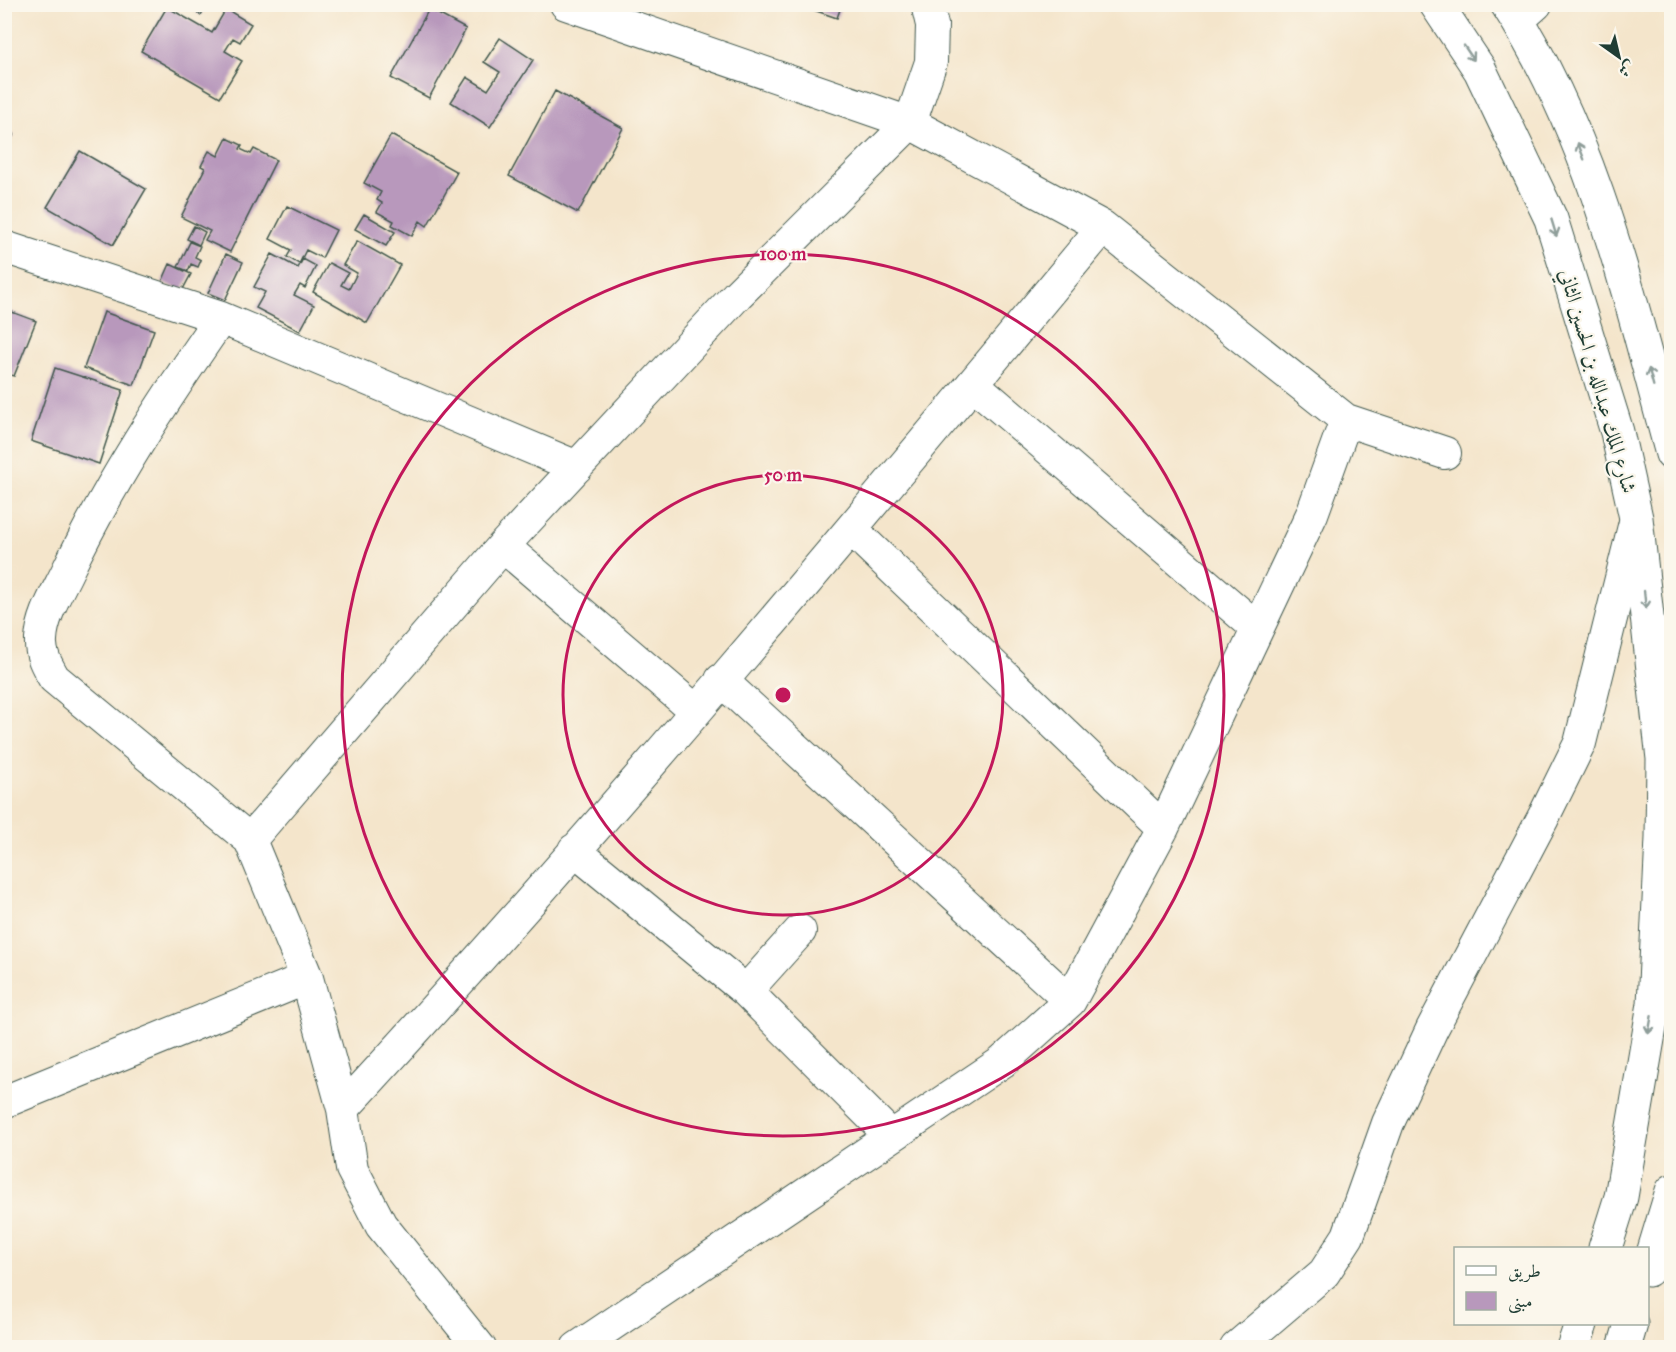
<svg xmlns="http://www.w3.org/2000/svg" width="1676" height="1352" font-family="'IM FELL Great Primer',Amiri,serif">
<style>
.building{fill:#b898bc}
.lines{fill:none;stroke-linecap:round;stroke-linejoin:round}
.street-casing{stroke:#3f564b;stroke-width:34}
.highway-casing{stroke:#3f564b;stroke-width:35}
.street{stroke:#fff;stroke-width:32}
.highway{stroke:#fff;stroke-width:33}
.oneway{stroke:#8f9e9a}
.ring{fill:none;stroke:#c2185b;stroke-width:3}
.labels{text-anchor:middle;dominant-baseline:central;stroke-width:4.5;stroke-linejoin:round;paint-order:stroke}
.street-label{font-size:21px;fill:#1f3d34;stroke:#fbf7ec}
.centre{fill:#c2185b;stroke:#fbf7ec;stroke-width:3}
.ring-label{font-size:18px;text-anchor:middle;font-weight:bold;fill:#c2185b;stroke:#fbf7ec;stroke-width:4.5;stroke-linejoin:round;paint-order:stroke}
</style>
<rect width="100%" height="100%" fill="#fbf7ec"/>
<filter id="ink" filterUnits="userSpaceOnUse"><feTurbulence type="fractalNoise" baseFrequency=".0167" numOctaves="2"/><feDisplacementMap in="SourceGraphic" scale="12" xChannelSelector="R" yChannelSelector="G"/><feConvolveMatrix kernelMatrix="1 2 1 2 8 2 1 2 1" color-interpolation-filters="sRGB"/></filter>
<filter id="wash" filterUnits="userSpaceOnUse"><feTurbulence type="fractalNoise" baseFrequency=".008" numOctaves="4" result="noise"/><feDisplacementMap in="SourceGraphic" scale="24" xChannelSelector="R" yChannelSelector="G"/><feGaussianBlur stdDeviation="1.35" result="paint"/><feColorMatrix in="noise" values="0 0 0 0 0 0 0 0 0 0 0 0 0 0 0 0 0 1.4 0 .05"/><feComposite in="paint" operator="in"/></filter>
<g filter="url(#wash)">
<rect width="100%" height="100%" fill="#f4e5cb"/>
<g id="blocks">
<path class="building" d="M 183,4 L 207,4 L 201,15 Z
M 786,4 L 842,4 L 837,18 L 799,5 L 798,9 Z
M 167,7 L 212,33 L 226,9 L 251,24 L 240,42 L 233,38 L 225,51 L 242,61 L 220,97 L 141,51 Z
M 429,9 L 466,29 L 429,98 L 391,78 Z
M 500,38 L 533,60 L 490,127 L 451,102 L 467,77 L 488,90 L 500,72 L 484,62 Z
M 555,91 L 623,128 L 578,213 L 509,176 Z
M 4,129 L 14,134 L 4,152 Z
M 391,135 L 457,172 L 427,226 L 420,221 L 412,236 L 392,225 L 394,221 L 377,212 L 382,203 L 377,200 L 381,192 L 364,183 Z
M 227,138 L 242,145 L 240,149 L 251,154 L 254,149 L 276,160 L 230,252 L 205,240 L 210,231 L 181,217 L 205,168 L 201,166 L 209,151 L 218,156 Z
M 80,151 L 146,189 L 113,245 L 47,207 Z
M 287,206 L 336,230 L 322,258 L 306,250 L 299,264 L 287,257 L 291,250 L 270,239 Z
M 364,214 L 395,232 L 386,246 L 355,229 Z
M 194,226 L 205,232 L 199,245 L 187,239 Z
M 357,241 L 400,265 L 367,323 L 313,292 L 329,263 L 348,273 L 341,285 L 349,289 L 357,273 L 343,265 Z
M 190,242 L 200,246 L 195,257 L 201,260 L 198,267 L 191,264 L 188,271 L 178,267 Z
M 226,254 L 243,262 L 225,300 L 208,293 Z
M 272,254 L 298,268 L 303,259 L 316,266 L 305,288 L 300,285 L 294,295 L 314,305 L 300,331 L 256,308 L 265,292 L 254,287 Z
M 170,264 L 191,274 L 182,291 L 162,282 Z
M 4,309 L 36,321 L 14,376 L 4,373 Z
M 104,312 L 154,330 L 134,385 L 84,368 Z
M 55,368 L 123,390 L 99,464 L 31,441 Z"/>
</g>
</g>
<g filter="url(#ink)">
<use href="#blocks" fill-opacity="0" stroke="#3f564b" stroke-width="1.5"/>
<g class="lines">
<defs>
<path id="street" d="M 566,4 L 910,123 L 1103,227 L 1346,420 L 1445,453
M 1518,20 L 1536,4
M 4,247 L 221,318 L 577,467
M 221,318 C 164,400 110,482 67,572 C 57,593 42,616 41,640 C 40,654 47,666 54,678 L 250,840 L 307,978 L 343,1109 L 352,1169 L 381,1225 L 480,1348
M 973,384 L 1257,628
M 851,529 L 1163,828
M 503,546 L 696,711
M 721,680 L 1070,1001
M 250,840 L 503,546 L 737,295 L 910,123 L 931,62 L 932,25 L 927,4
M 574,850 L 746,991 L 890,1135
M 746,991 L 800,931
M 4,1102 L 307,978
M 343,1109 C 606,824 855,526 1103,227
M 577,1348 L 1002,1062 L 1070,1001 L 1163,828 L 1312,514 L 1346,420
M 1236,1348 L 1324,1273 L 1348,1236 L 1388,1123 L 1432,1029 L 1543,818 L 1580,743 L 1635,522"/>
<path id="highway" d="M 1436,4 L 1480,70 L 1551,219 L 1617,432 L 1636,518 L 1663,759 L 1662,838 L 1654,1004 L 1621,1197 L 1605,1248
M 1507,4 C 1595,140 1630,300 1672,454
M 1648,1270 L 1672,1191
M 1573,1348 L 1581,1324
M 1624,1348 L 1631,1324"/>
</defs>
<use href="#street" class="street-casing"/>
<use href="#highway" class="highway-casing"/>
<use href="#street" class="street"/>
<use href="#highway" class="highway"/>
</g>
<defs><path id="oneway-shaft" d="M-6 0H5M1.5-3L5.5 0L1.5 3" fill="none" stroke-width="1.6" stroke-linecap="round" stroke-linejoin="round" transform="scale(1.5)"/></defs>
<g class="oneway">
<use href="#oneway-shaft" transform="translate(1469 53) rotate(56)"/>
<use href="#oneway-shaft" transform="translate(1581 151) rotate(-111)"/>
<use href="#oneway-shaft" transform="translate(1554 228) rotate(73)"/>
<use href="#oneway-shaft" transform="translate(1651 377) rotate(-105)"/>
<use href="#oneway-shaft" transform="translate(1645 600) rotate(84)"/>
<use href="#oneway-shaft" transform="translate(1650 1025) rotate(100)"/>
</g>
</g>
<g class="ring">
<circle cx="783" cy="695" r="220"/>
<circle cx="783" cy="695" r="441"/>
</g>
<g class="labels">
<g class="street-label">
<text transform="translate(1598 381) rotate(74)">شارع الملك عبدالله بن الحسين الثاني</text>
</g>
</g>
<circle cx="783" cy="695" r="9" class="centre"/>
<g class="ring-label">
<text x="783" y="260">100 m</text>
<text x="783" y="481">50 m</text>
</g>
<rect width="1676" height="1352" fill="none" stroke="#fbf7ec" stroke-width="24"/>
<rect x="1454" y="1247" width="195" height="78" fill="#fbf7ec" stroke="#a3ada2" stroke-width="1.5"/>
<rect x="1466" y="1266" width="30" height="9" fill="#ffffff" stroke="#a3ada2" stroke-width="1.5"/>
<text x="1508" y="1277" font-size="18" fill="#1f3d34">طريق</text>
<rect x="1466" y="1292" width="30" height="18" fill="#b898bc" stroke="#a3ada2" stroke-width="1.5"/>
<text x="1508" y="1307" font-size="18" fill="#1f3d34">مبنى</text>
<g transform="translate(1619 57) rotate(146)" stroke="#fbf7ec" stroke-width="4.5" paint-order="stroke">
<path d="M0-4.5L10 22L0 15L-10 22Z" fill="#1f3d34"/>
<text y="-9" font-size="16" font-weight="bold" text-anchor="middle" fill="#1f3d34">ش</text>
</g>
</svg>
